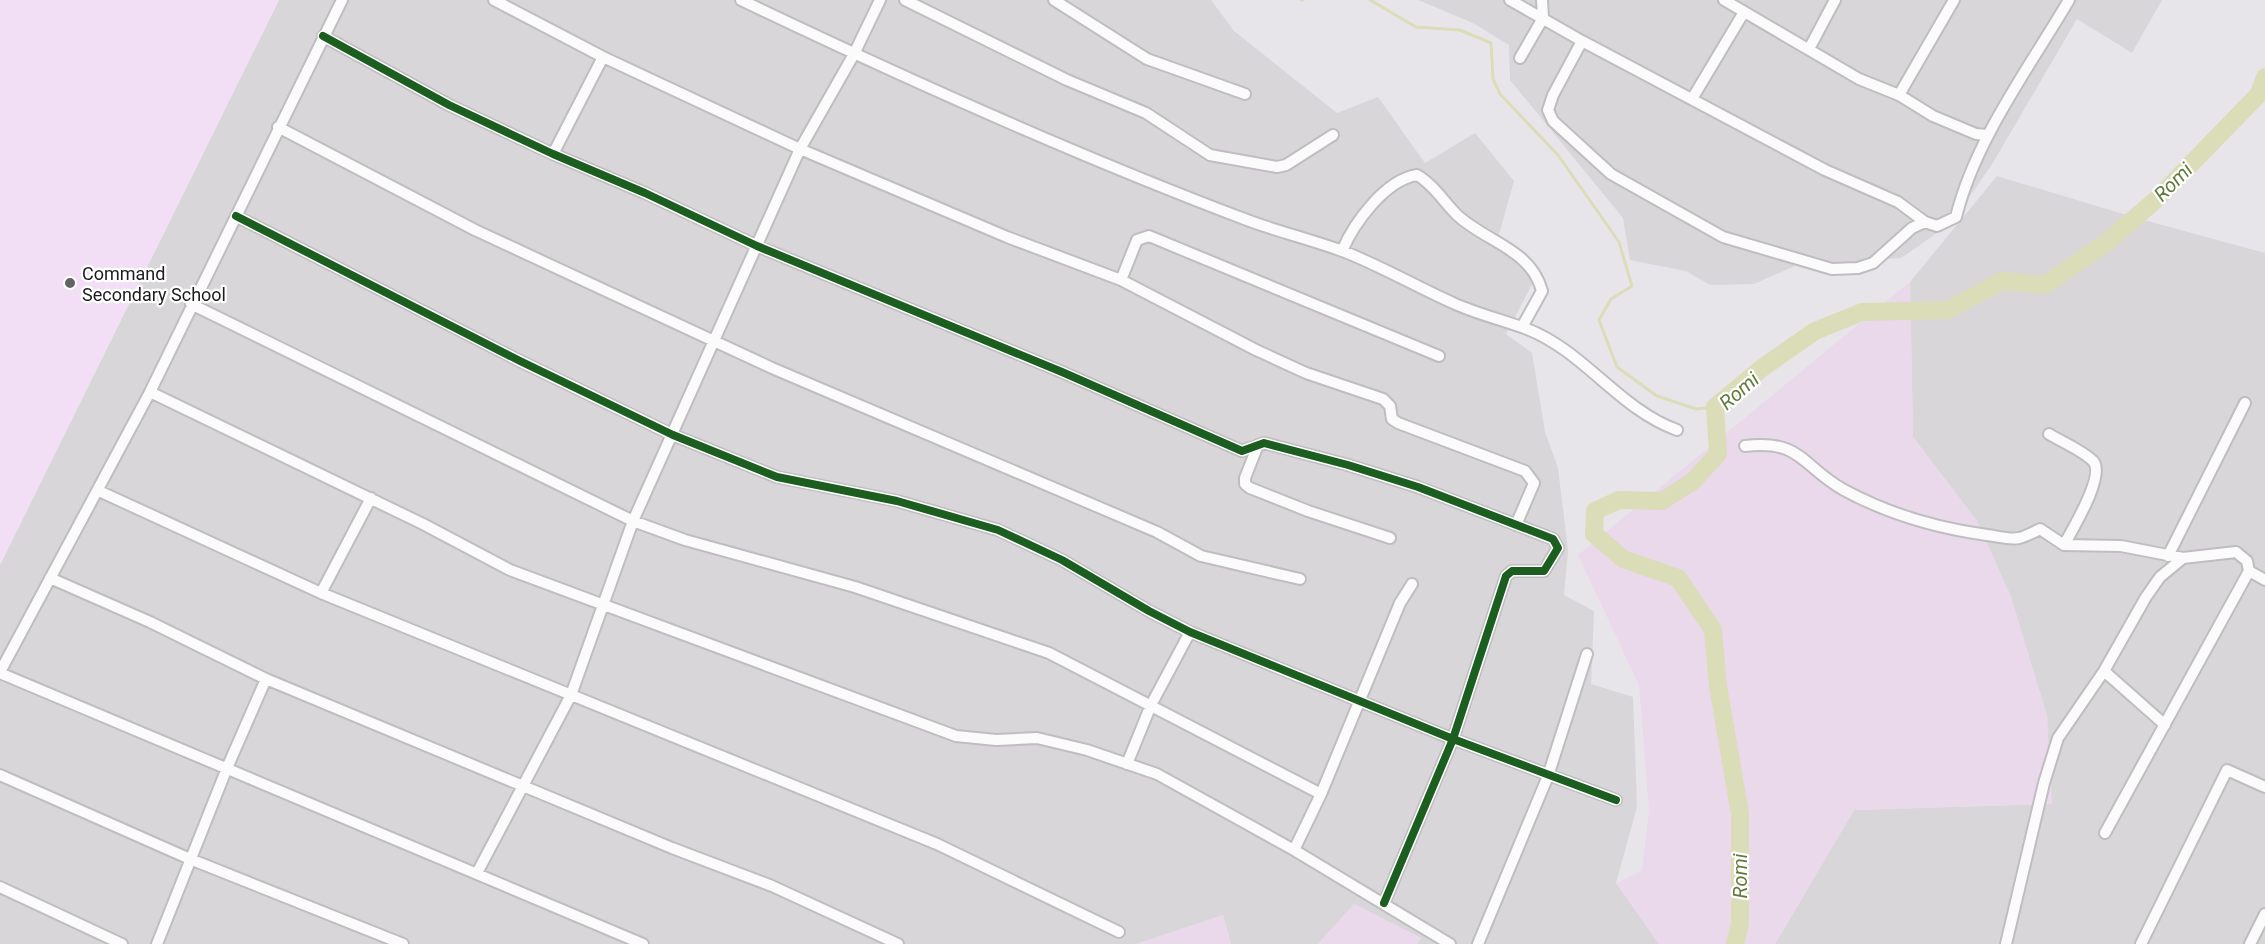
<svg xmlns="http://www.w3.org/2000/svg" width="2265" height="944" font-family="Roboto,sans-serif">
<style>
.residential{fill:#d8d6d9}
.education{fill:#f2dff5}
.farmland{fill:#ead8eb}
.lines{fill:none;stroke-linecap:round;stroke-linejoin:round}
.stream{stroke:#daddb8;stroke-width:3}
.river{stroke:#daddb8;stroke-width:18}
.minor-casing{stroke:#bfbdc0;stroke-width:14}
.minor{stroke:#fcfbfc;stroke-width:10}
.cycleway-casing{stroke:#fff;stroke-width:11}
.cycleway{stroke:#1b5e20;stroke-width:8}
.poi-dot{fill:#636264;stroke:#fff;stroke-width:2}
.labels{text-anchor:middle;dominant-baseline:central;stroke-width:4.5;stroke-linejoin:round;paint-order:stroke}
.poi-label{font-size:18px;fill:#1c1c1c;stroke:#fff;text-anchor:start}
.water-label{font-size:20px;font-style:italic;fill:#627b3a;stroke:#fff}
</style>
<rect width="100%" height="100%" fill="#e8e5ea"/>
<path class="residential" d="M 279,0 L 1211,0 L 1234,31 L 1337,113 L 1378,97 L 1425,163 L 1475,133 L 1514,181 L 1497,241 L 1536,277 L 1506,334 L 1532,353 L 1545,432 L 1558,468 L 1568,550 L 1564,595 L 1594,611 L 1591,684 L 1633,697 L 1637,807 L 1616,883 L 1659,944 L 1417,944 L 1421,938 L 1354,904 L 1318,944 L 1231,944 L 1223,915 L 1136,944 L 0,944 L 0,565 Z
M 1418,0 L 2162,0 L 2132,53 L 2077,19 L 1991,166 L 1950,224 L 1901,258 L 1795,266 L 1754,284 L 1710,285 L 1686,271 L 1630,260 L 1623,218 L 1510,80 L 1509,45 L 1473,23 Z
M 1997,176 L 2140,219 L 2265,253 L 2265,944 L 1775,944 L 1854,810 L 2051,804 L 2047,716 L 2011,597 L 1977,521 L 1913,437 L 1910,282 Z"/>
<path class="education" d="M 0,0 L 279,0 L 0,565 Z"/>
<path class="farmland" d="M 1910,282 L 1913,437 L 1977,521 L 2011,597 L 2047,716 L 2052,804 L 1854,810 L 1775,944 L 1659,944 L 1616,883 L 1642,871 L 1649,810 L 1639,685 L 1578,555 Z
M 1354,904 L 1421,938 L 1417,944 L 1318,944 Z
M 1223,915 L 1231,944 L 1136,944 Z"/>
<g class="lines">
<path class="stream" d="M 1301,0 L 1303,0
M 1370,0 L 1416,27 L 1460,30 L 1491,43 L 1493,79 L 1500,94 L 1558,155 L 1619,242 L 1632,286 L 1611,299 L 1599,320 L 1617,367 L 1657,396 L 1696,409 L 1715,407"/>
<path class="river" d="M 1735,944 L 1740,924 L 1740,814 L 1718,686 L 1713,630 L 1678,578 L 1623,559 L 1594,534 L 1595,511 L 1619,500 L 1662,501 L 1692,482 L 1718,454 L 1715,407 L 1762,368 L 1815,331 L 1862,312 L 1948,310 L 2002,281 L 2045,285 L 2107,242 L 2158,198 L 2259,94 L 2265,77"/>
<defs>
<path id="minor" d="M 494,0 L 603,57 L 800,149 L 1007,237 L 1121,280 L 1256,350 L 1306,373 L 1383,399 L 1390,406 L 1392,419 L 1398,423 L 1525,471 L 1534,483 L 1516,525
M 741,0 C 906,79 1075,155 1247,220 C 1279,232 1313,240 1345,252 C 1383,267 1417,287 1453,303 C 1477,314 1503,320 1527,329 C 1584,351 1619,409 1677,430
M 905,0 L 1067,80 L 1146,113 L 1210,155 L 1277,167 L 1286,165 L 1333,135
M 1054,0 L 1147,59 L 1245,94
M 1510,0 L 1582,41 L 1825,170 L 1898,202 L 1925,222 L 1937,226 L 1956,217 C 1975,140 2029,68 2069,0
M 1724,0 L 1859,79 L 1899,95 L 1933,116 L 1976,134 L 1987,135
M 323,36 L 449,105 L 553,154 L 645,193 L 757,246 L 1062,372 L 1242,451 L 1264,443 L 1348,465 L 1418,487 L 1553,539 L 1558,548 L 1544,571 L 1512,571 L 1506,576 L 1453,739 L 1384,903
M 1582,41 L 1553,95 L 1548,110 L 1553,121 L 1611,174 L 1723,237 L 1832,269 L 1858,268 L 1873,263 L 1912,228 L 1925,222
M 1809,49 L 1835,0
M 1520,58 L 1543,18 L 1542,0
M 1899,95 L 1954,0
M 1692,99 L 1744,12
M 278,127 L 475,230 L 772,368 L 1157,532 L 1201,556 L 1300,579
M 553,154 L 603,57
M 236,216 L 520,361 L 673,435 L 777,477 L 897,501 L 998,530 L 1062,560 L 1149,611 L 1190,632 L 1453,739 L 1616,800
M 1342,251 C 1354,223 1385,180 1417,175 C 1433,184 1444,202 1457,215 C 1486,242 1531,249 1542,291 L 1522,327
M 1121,280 L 1137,240 L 1149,236 L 1439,356
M 191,304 L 633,521 L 685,540 L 855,587 L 1049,653 L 1321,794
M 150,392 L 423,524 L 510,570 L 956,736 L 996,740 L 1037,738 L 1087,750 L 1157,774 L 1294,850 L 1450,944
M 2049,434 C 2062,442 2082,450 2093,461 C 2106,475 2072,530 2064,545
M 1258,445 L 1245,478 L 1245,484 L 1250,488 L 1308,511 L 1390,538
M 1745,446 C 1802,439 1802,467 1844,490 C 1890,515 1936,528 1987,535 C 1997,536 2009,540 2019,538 C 2025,537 2034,532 2040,529 L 2064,545 L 2121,546 L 2183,558 L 2236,552 L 2247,561 L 2249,571 L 2265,580
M 99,491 L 321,593 L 937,844 L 1119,932
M 2168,556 L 2245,403
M 50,578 L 150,622 L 266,679 L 672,848 L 772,886 L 898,944
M 321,593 L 371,498
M 2104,671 L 2165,725
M 0,672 L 150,392 L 342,0
M 0,673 L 643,944
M 1127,764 L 1151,705 L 1190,632
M 0,775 L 190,859 L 403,944
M 2105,833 L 2249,571
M 1294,850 L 1321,794 L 1400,603 L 1412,584
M 477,873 L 571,695 L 633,521 L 800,149 L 854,54 L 880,0
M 0,887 L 122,944
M 157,944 L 227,768 L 266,679
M 1478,944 L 1548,776 L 1587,654
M 2006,944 L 2044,783 L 2058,738 L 2104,671 L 2146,597 L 2160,577 L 2183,558
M 2141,944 L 2227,770 L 2265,787
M 2250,944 L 2265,914"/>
</defs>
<use href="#minor" class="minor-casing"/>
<use href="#minor" class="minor"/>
<defs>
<path id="cycleway" d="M 323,36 L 449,105 L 553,154 L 645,193 L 757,246 L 1062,372 L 1242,451 L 1264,443 L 1348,465 L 1418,487 L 1553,539 L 1558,548 L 1544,571 L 1512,571 L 1506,576 L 1453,739 L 1384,903
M 236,216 L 520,361 L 673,435 L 777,477 L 897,501 L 998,530 L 1062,560 L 1149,611 L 1190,632 L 1453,739 L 1616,800"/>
</defs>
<use href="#cycleway" class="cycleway-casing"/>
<use href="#cycleway" class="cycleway"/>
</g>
<circle class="poi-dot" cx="70" cy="283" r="6"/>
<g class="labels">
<g class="poi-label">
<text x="82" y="273">Command<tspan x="82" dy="21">Secondary School</tspan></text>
</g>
<g class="water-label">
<text transform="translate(2173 182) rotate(-45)">Romi</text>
<text transform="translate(1739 391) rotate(-41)">Romi</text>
<text transform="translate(1740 876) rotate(-90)">Romi</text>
</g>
</g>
</svg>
